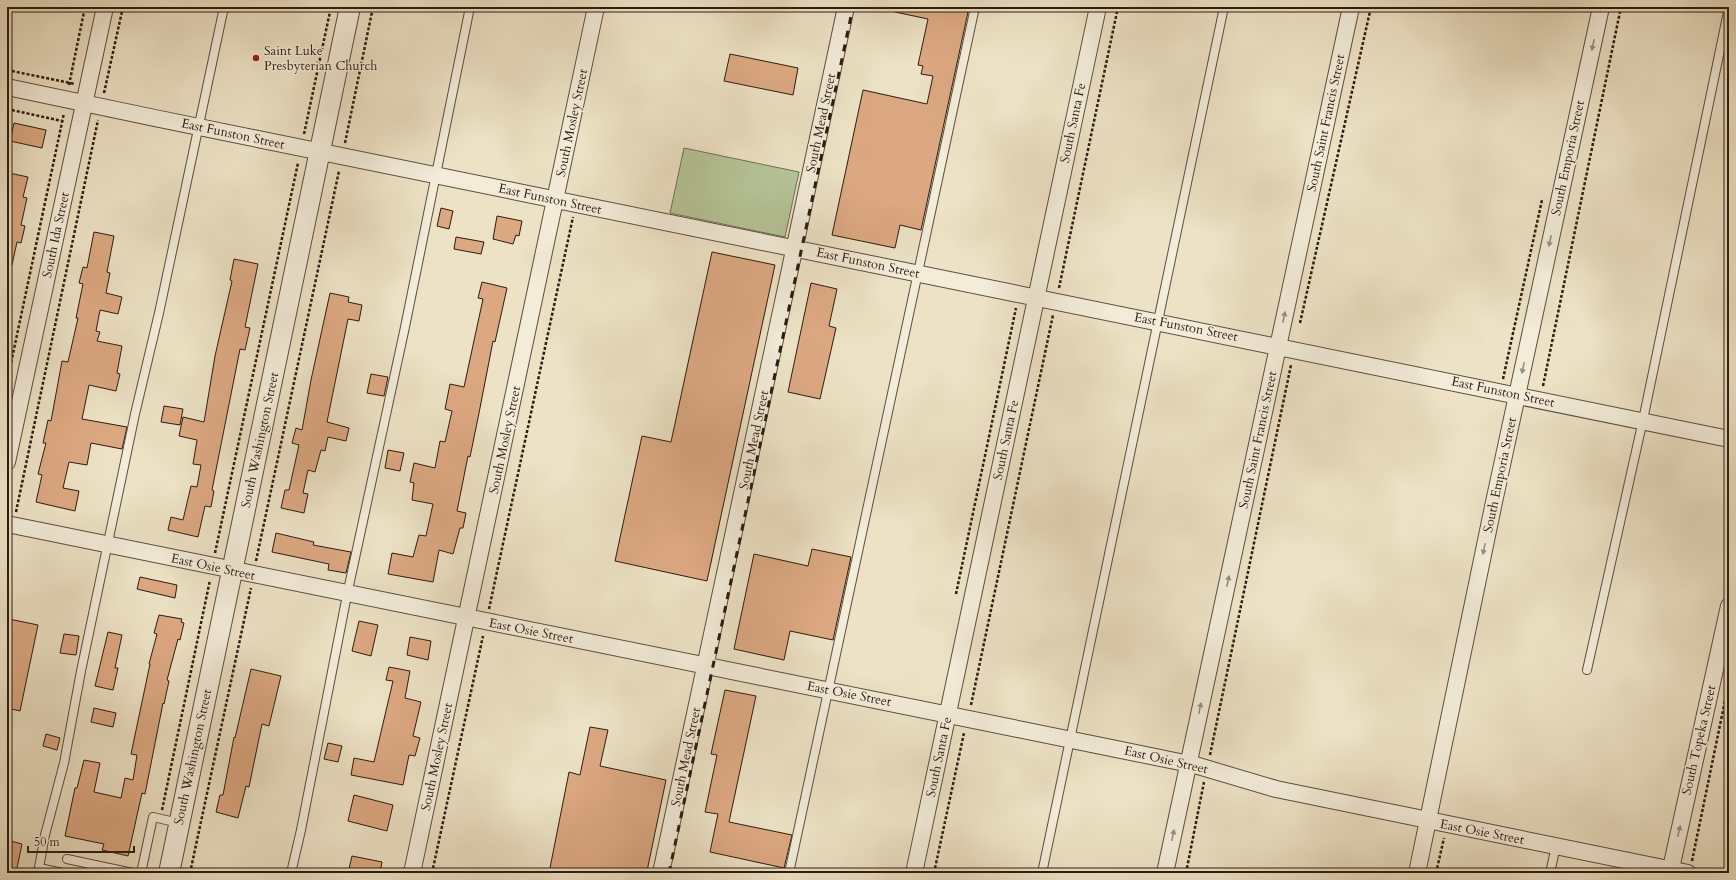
<svg xmlns="http://www.w3.org/2000/svg" width="1736" height="880" font-family="Cardo,serif">
<style>
.green{fill:#b5c497;stroke:#707054}
.building{fill:#dca882;stroke:#2c1b11}
.lines{fill:none;stroke-linecap:round;stroke-linejoin:round}
.service-casing{stroke:#5c4d3e;stroke-width:10}
.minor-casing{stroke:#5c4d3e;stroke-width:18}
.tertiary-casing{stroke:#5c4d3e;stroke-width:22}
.path{stroke:#2c1b11;stroke-width:2.5;stroke-dasharray:3 2;stroke-linecap:butt}
.service{stroke:#f3ecd9;stroke-width:8}
.minor{stroke:#f3ecd9;stroke-width:16}
.tertiary{stroke:#f3ecd9;stroke-width:20}
.rail{stroke:#2c1b11;stroke-width:3;stroke-dasharray:7 7;stroke-linecap:butt}
.oneway{fill:#998e7f}
.poi-dot{fill:#8f2418;stroke:#f3ecd9;stroke-width:1.5}
.labels{text-anchor:middle;dominant-baseline:central;stroke-width:3;stroke-linejoin:round;paint-order:stroke}
.poi-label{font-size:13px;fill:#2c1b11;stroke:#f3ecd9;text-anchor:start}
.street-label{font-size:13px;fill:#2c1b11;stroke:#f3ecd9}
</style>
<rect width="100%" height="100%" fill="#ede2c5"/>
<filter id="stains"><feTurbulence type="fractalNoise" baseFrequency=".005" numOctaves="4"/><feColorMatrix values="0 0 0 0 .2 0 0 0 0 .09 0 0 0 0 .02 0 0 0 .5 -.17"/></filter>
<radialGradient id="worn" r=".72"><stop offset=".6" stop-color="#630" stop-opacity="0"/><stop offset="1" stop-color="#630" stop-opacity=".3"/></radialGradient>
<path class="green" d="M 684,148 L 799,172 L 785,237 L 670,213 Z"/>
<path class="building" d="M 895,7 L 942,7 L 968,12 L 921,230 L 900,225 L 895,248 L 832,235 L 863,90 L 927,104 L 933,76 L 921,74 L 923,66 L 918,65 L 928,19 L 895,12 Z
M 730,54 L 798,68 L 793,95 L 724,81 Z
M 14,123 L 46,130 L 42,148 L 10,141 Z
M 9,173 L 28,177 L 23,197 L 27,198 L 21,225 L 25,226 L 21,243 L 17,242 L 12,265 L 7,265 L 7,181 Z
M 441,208 L 453,211 L 449,229 L 437,226 Z
M 497,216 L 522,221 L 519,236 L 516,235 L 513,244 L 493,239 Z
M 94,232 L 114,236 L 107,272 L 110,273 L 106,293 L 122,297 L 118,314 L 100,310 L 96,331 L 100,332 L 97,341 L 122,346 L 117,373 L 120,374 L 116,391 L 89,385 L 82,419 L 127,427 L 122,449 L 91,443 L 87,465 L 69,462 L 63,488 L 79,491 L 75,511 L 36,502 L 42,475 L 38,474 L 46,443 L 43,443 L 48,420 L 51,421 L 62,361 L 68,362 L 78,318 L 76,318 L 83,284 L 79,283 L 83,267 L 87,268 Z
M 456,237 L 484,242 L 481,254 L 454,249 Z
M 712,252 L 775,265 L 707,581 L 615,561 L 642,436 L 671,442 Z
M 234,259 L 258,264 L 245,327 L 250,328 L 245,350 L 240,349 L 212,490 L 214,491 L 211,507 L 205,506 L 198,537 L 168,530 L 171,517 L 183,520 L 191,486 L 197,487 L 201,465 L 193,464 L 197,440 L 179,436 L 183,417 L 204,422 L 215,356 L 232,281 L 230,280 Z
M 482,282 L 507,288 L 495,342 L 493,341 L 479,413 L 470,457 L 468,456 L 457,511 L 466,513 L 463,528 L 460,528 L 453,554 L 439,550 L 433,582 L 388,574 L 392,553 L 413,557 L 419,535 L 426,536 L 433,504 L 412,500 L 414,483 L 410,482 L 414,463 L 435,468 L 440,441 L 445,442 L 452,411 L 445,409 L 450,384 L 464,387 L 483,299 L 478,298 Z
M 811,283 L 837,289 L 829,326 L 836,328 L 820,399 L 788,392 Z
M 330,293 L 349,297 L 348,302 L 362,305 L 359,321 L 348,319 L 327,422 L 349,428 L 346,441 L 328,437 L 325,451 L 321,450 L 315,472 L 308,470 L 303,493 L 308,494 L 304,513 L 281,508 L 285,490 L 289,490 L 299,445 L 292,443 L 296,428 L 302,430 L 311,380 Z
M 371,374 L 388,377 L 384,396 L 367,393 Z
M 164,406 L 183,409 L 180,425 L 161,422 Z
M 388,450 L 404,453 L 400,471 L 385,468 Z
M 276,533 L 314,542 L 313,545 L 351,552 L 346,573 L 328,570 L 329,564 L 272,552 Z
M 812,549 L 851,557 L 833,640 L 790,631 L 784,660 L 734,649 L 754,554 L 808,566 Z
M 140,577 L 177,585 L 175,598 L 137,589 Z
M 159,615 L 182,619 L 181,622 L 184,623 L 180,640 L 178,639 L 167,680 L 169,681 L 164,704 L 163,703 L 145,794 L 142,793 L 128,856 L 102,850 L 104,844 L 65,836 L 75,788 L 77,788 L 84,760 L 100,763 L 94,792 L 121,798 L 125,778 L 133,780 L 137,755 L 131,754 L 150,664 L 149,664 L 157,634 L 154,633 Z
M 9,619 L 38,625 L 20,711 L 7,708 L 7,628 Z
M 359,621 L 378,625 L 371,656 L 352,651 Z
M 108,632 L 122,635 L 115,668 L 118,668 L 113,690 L 95,686 Z
M 64,634 L 79,636 L 76,655 L 60,653 Z
M 410,637 L 431,641 L 428,660 L 407,655 Z
M 389,667 L 410,671 L 405,698 L 421,702 L 413,736 L 420,738 L 415,756 L 409,755 L 403,785 L 351,775 L 354,758 L 374,762 L 393,681 L 386,680 Z
M 251,669 L 281,676 L 269,726 L 262,724 L 249,787 L 246,786 L 238,818 L 216,812 L 220,795 L 223,795 L 234,737 L 235,738 Z
M 725,690 L 756,696 L 729,822 L 792,835 L 784,868 L 710,852 L 718,814 L 705,812 L 717,755 L 711,754 Z
M 94,708 L 116,713 L 113,727 L 91,722 Z
M 590,727 L 608,730 L 600,766 L 666,780 L 647,871 L 643,870 L 642,873 L 549,873 L 569,772 L 580,775 Z
M 46,734 L 60,738 L 57,750 L 43,746 Z
M 328,743 L 342,746 L 338,762 L 324,759 Z
M 354,795 L 393,805 L 387,831 L 348,821 Z
M 7,840 L 22,844 L 16,873 L 7,873 Z
M 352,856 L 382,862 L 380,873 L 348,873 Z"/>
<g class="lines">
<defs>
<path id="service" d="M 1587,670 L 1643,420 L 1729,7
M 67,859 L 133,873
M 39,868 L 63,873
M 38,873 L 45,835 L 64,763 L 81,671 L 135,414 L 159,313 L 224,7
M 141,873 L 153,817 L 179,823
M 291,873 L 301,830 L 347,595 L 405,327 L 470,7
M 789,873 L 975,7
M 1042,873 L 1224,7
M 1550,873 L 1556,846"/>
<path id="minor" d="M 7,87 C 580,208 1155,319 1729,439
M 7,462 L 105,7
M 7,524 C 396,606 786,681 1175,761 L 1195,765 L 1276,789 L 1688,873
M 412,873 L 596,7
M 661,873 L 846,7
M 914,873 L 1098,7
M 1165,873 L 1351,7
M 1417,873 L 1494,502 L 1601,7
M 1670,873 L 1729,606"/>
<path id="tertiary" d="M 169,873 L 350,7"/>
</defs>
<use href="#service" class="service-casing"/>
<use href="#minor" class="minor-casing"/>
<use href="#tertiary" class="tertiary-casing"/>
<path class="path" d="M 7,70 L 75,84
M 69,85 L 85,7
M 104,93 L 123,7
M 7,109 L 62,121
M 304,134 L 331,7
M 345,143 L 373,7
M 1059,288 L 1118,7
M 1300,323 L 1371,7
M 1503,379 L 1542,200
M 7,382 L 64,113
M 1543,386 L 1621,7
M 16,512 L 98,120
M 215,553 L 298,163
M 256,561 L 339,171
M 956,594 L 1016,308
M 489,609 L 573,217
M 971,705 L 1053,315
M 1210,755 L 1291,365
M 162,810 L 210,580
M 1692,861 L 1727,691
M 190,873 L 251,588
M 432,873 L 483,636
M 934,873 L 964,733
M 1186,873 L 1204,782
M 1436,873 L 1444,838"/>
<use href="#service" class="service"/>
<use href="#minor" class="minor"/>
<use href="#tertiary" class="tertiary"/>
<path class="rail" d="M 669,873 L 853,7"/>
</g>
<defs><path id="oneway-solid" d="M-6-.8H1V-3.2L6.5 0L1 3.2V.8H-6Z"/></defs>
<g class="oneway">
<use href="#oneway-solid" transform="translate(1593 45) rotate(102)"/>
<use href="#oneway-solid" transform="translate(1550 241) rotate(102)"/>
<use href="#oneway-solid" transform="translate(1284 317) rotate(-78)"/>
<use href="#oneway-solid" transform="translate(1523 368) rotate(102)"/>
<use href="#oneway-solid" transform="translate(1484 549) rotate(102)"/>
<use href="#oneway-solid" transform="translate(1228 581) rotate(-78)"/>
<use href="#oneway-solid" transform="translate(1200 708) rotate(-78)"/>
<use href="#oneway-solid" transform="translate(1679 831) rotate(-77)"/>
<use href="#oneway-solid" transform="translate(1173 835) rotate(-78)"/>
</g>
<circle class="poi-dot" cx="256" cy="58" r="4"/>
<g class="labels">
<g class="poi-label">
<text x="264" y="51">Saint Luke<tspan x="264" dy="15">Presbyterian Church</tspan></text>
</g>
<g class="street-label">
<text transform="translate(572 123) rotate(-78)">South Mosley Street</text>
<text transform="translate(821 123) rotate(-78)">South Mead Street</text>
<text transform="translate(1073 123) rotate(-78)">South Santa Fe</text>
<text transform="translate(1326 123) rotate(-78)">South Saint Francis Street</text>
<text transform="translate(233 134) rotate(12)">East Funston Street</text>
<text transform="translate(1568 158) rotate(-78)">South Emporia Street</text>
<text transform="translate(550 199) rotate(12)">East Funston Street</text>
<text transform="translate(56 235) rotate(-78)">South Ida Street</text>
<text transform="translate(868 263) rotate(12)">East Funston Street</text>
<text transform="translate(1186 327) rotate(11)">East Funston Street</text>
<text transform="translate(1503 392) rotate(12)">East Funston Street</text>
<text transform="translate(260 440) rotate(-78)">South Washington Street</text>
<text transform="translate(505 440) rotate(-78)">South Mosley Street</text>
<text transform="translate(754 440) rotate(-78)">South Mead Street</text>
<text transform="translate(1006 440) rotate(-78)">South Santa Fe</text>
<text transform="translate(1258 440) rotate(-78)">South Saint Francis Street</text>
<text transform="translate(1500 475) rotate(-78)">South Emporia Street</text>
<text transform="translate(213 567) rotate(12)">East Osie Street</text>
<text transform="translate(531 631) rotate(11)">East Osie Street</text>
<text transform="translate(849 694) rotate(11)">East Osie Street</text>
<text transform="translate(1699 740) rotate(-77)">South Topeka Street</text>
<text transform="translate(193 757) rotate(-78)">South Washington Street</text>
<text transform="translate(437 757) rotate(-78)">South Mosley Street</text>
<text transform="translate(686 757) rotate(-78)">South Mead Street</text>
<text transform="translate(939 757) rotate(-78)">South Santa Fe</text>
<text transform="translate(1166 760) rotate(13)">East Osie Street</text>
<text transform="translate(1482 832) rotate(11)">East Osie Street</text>
</g>
</g>
<rect width="1736" height="880" fill="none" stroke="#ede2c5" stroke-width="24"/>
<rect x="8" y="8" width="1720" height="864" fill="none" stroke="#2c1b11" stroke-width="2"/>
<rect x="12" y="12" width="1712" height="856" fill="none" stroke="#2c1b11"/>
<path d="M28 846v6h106v-6" fill="none" stroke="#2c1b11" stroke-width="2"/>
<text x="34" y="846" font-size="12" fill="#2c1b11" stroke="#f3ecd9" stroke-width="3" paint-order="stroke">50 m</text>
<rect width="100%" height="100%" filter="url(#stains)"/>
<rect width="100%" height="100%" fill="url(#worn)"/>
</svg>
